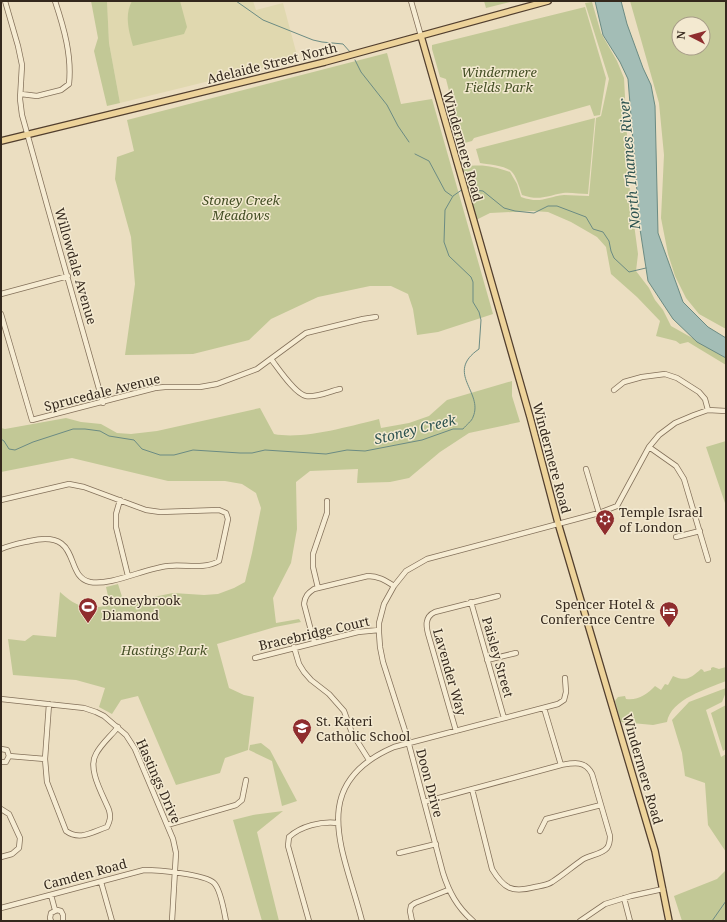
<svg xmlns="http://www.w3.org/2000/svg" width="727" height="922" font-family="'Noto Serif',serif">
<style>
.farmland{fill:#e0d8af}
.green{fill:#c2c896;fill-rule:evenodd}
.water{fill:#a3bdb6;stroke:#6b8b83}
.lines{fill:none;stroke-linecap:round;stroke-linejoin:round}
.stream{stroke:#6b8b83;stroke-width:1}
.minor-casing{stroke:#83705a;stroke-width:6}
.major-casing{stroke:#513e2e;stroke-width:8}
.minor{stroke:#f6ecd3;stroke-width:4.5}
.major{stroke:#edd39a;stroke-width:5.5}
.labels{text-anchor:middle;dominant-baseline:central;stroke-width:3;stroke-linejoin:round;paint-order:stroke}
.street-label{font-size:13px;fill:#34281d;stroke:#f3e9d0}
.park-label{font-size:13px;font-style:italic;fill:#444f25;stroke:#f3e9d0}
.poi-label{font-size:13px;fill:#34281d;stroke:#f3e9d0;text-anchor:start}
.water-label{font-size:14px;font-style:italic;fill:#2d5350;stroke:#f3e9d0}
</style>
<rect width="100%" height="100%" fill="#ebdec1"/>
<path class="farmland" d="M 107,1 L 253,1 L 256,10 L 283,3 L 298,59 L 120,103 L 109,43 Z"/>
<path class="green" d="M 91,1 L 107,1 L 109,43 L 120,103 L 107,106 L 94,51 L 98,38 Z
M 132,1 L 180,1 L 187,27 L 184,34 L 133,46 C 129,32 124,15 132,1 Z
M 484,1 L 514,1 L 486,8 Z
M 630,1 L 726,1 L 726,329 L 699,314 L 686,298 L 675,276 L 668,254 L 661,218 L 664,155 L 659,103 ZM 679,24 L 703,24 L 703,48 L 679,48 Z
M 592,2 L 601,33 L 617,61 L 624,78 L 630,194 L 638,254 L 636,271 L 649,288 L 655,300 L 663,310 L 671,326 L 726,357 L 726,365 L 688,342 L 680,344 L 676,341 L 656,336 L 660,321 L 637,297 L 611,274 L 606,247 L 597,237 L 571,222 L 548,212 L 533,211 L 490,213 L 476,220 L 463,167 C 482,164 492,166 510,172 L 517,184 L 521,197 C 541,204 546,197 564,195 C 572,195 581,196 589,196 L 596,118 L 601,116 L 609,79 L 585,3 Z
M 585,7 L 606,78 L 600,115 L 594,116 L 590,105 L 474,138 L 472,141 L 457,145 L 450,120 L 455,115 L 446,79 L 440,77 L 432,49 L 432,45 Z
M 387,53 L 401,104 L 432,99 L 493,314 L 438,332 L 417,335 L 413,309 L 408,294 L 391,286 L 370,286 L 318,297 L 271,319 L 249,340 L 193,354 L 125,355 L 135,284 L 131,237 L 115,179 L 117,157 L 134,151 L 127,120 Z
M 595,118 L 588,194 C 580,194 570,192 563,193 C 546,196 540,201 522,195 C 520,189 516,175 511,171 C 506,166 487,164 480,163 L 476,149 Z
M 512,381 L 512,396 L 520,422 L 469,433 L 440,452 L 409,478 L 390,482 L 357,483 L 358,469 L 310,471 L 296,482 L 297,529 L 291,563 L 273,598 L 276,623 L 299,619 L 301,622 L 275,627 L 217,644 L 229,688 L 244,695 L 254,697 L 248,750 L 225,758 L 220,773 L 176,785 L 138,696 L 121,700 L 112,714 L 99,707 L 105,688 L 76,680 L 13,675 L 8,639 L 25,641 L 33,635 L 56,637 L 60,592 C 77,608 88,610 110,605 L 106,587 L 118,584 L 124,603 L 173,593 L 204,595 L 218,594 L 234,588 L 245,582 L 252,553 L 261,508 L 256,493 L 242,484 L 225,481 L 168,481 L 72,458 L 1,472 L 1,428 L 5,429 L 66,418 L 81,422 L 101,424 L 117,433 L 131,434 L 157,431 L 260,408 L 274,434 C 303,440 350,426 379,419 L 381,428 L 409,423 L 429,416 L 447,400 Z
M 726,441 L 726,506 L 706,447 Z
M 713,667 L 719,669 L 726,667 L 726,681 C 707,689 671,699 667,722 L 653,725 L 621,722 L 615,701 L 618,697 L 625,696 L 626,699 C 637,701 648,694 655,686 L 661,690 L 665,684 L 668,685 L 673,676 C 686,682 691,678 701,669 L 703,670 L 704,672 L 711,670 L 711,668 Z
M 726,688 L 726,692 L 722,702 L 706,710 L 721,757 L 726,754 L 726,852 L 708,825 L 705,783 L 685,776 L 682,753 L 672,720 L 689,702 Z
M 726,705 L 726,749 L 723,751 L 711,713 Z
M 261,743 L 270,750 L 297,801 L 282,806 L 272,761 L 249,750 L 250,745 Z
M 283,811 L 257,832 L 279,921 L 262,921 L 233,820 L 253,815 Z
M 726,861 L 726,921 L 682,921 L 674,896 L 717,879 L 725,871 Z"/>
<path class="water" d="M 595,1 L 621,1 L 627,24 L 643,68 L 651,85 L 655,106 L 658,233 L 683,302 L 708,327 L 726,338 L 726,358 L 697,342 L 673,319 L 648,281 L 640,229 L 628,79 L 620,62 L 603,35 Z"/>
<g class="lines">
<path class="stream" d="M 236,1 L 263,20 L 313,40 L 322,42 L 343,44 L 351,53
M 355,60 L 361,72 L 387,105 L 398,126 L 409,142
M 415,154 L 429,161 L 445,191 L 452,196
M 466,189 L 483,191 L 504,208 L 515,211 L 534,213 L 548,206 L 557,206 L 586,217 L 593,229 L 603,232 L 609,241 L 611,251 L 614,258 L 629,272 L 646,268
M 1,439 L 4,441 L 9,449 L 15,450 L 33,442 L 73,429 L 85,429 L 100,431 L 109,436 L 134,440 L 142,449 L 160,455 L 174,455 L 193,450 L 240,453 L 252,453 L 265,450 L 326,454 L 347,450 L 365,451 L 422,440 L 453,429 L 463,429 C 466,425 472,421 473,417 C 484,392 444,373 479,349 L 481,320 L 479,312 L 473,302 L 473,282 L 471,277 L 449,256 L 444,242 L 445,210 L 453,196 L 463,189
M 712,921 L 726,901"/>
<defs>
<path id="minor" d="M 5,1 L 18,46 L 22,65 L 20,99 L 22,115 L 47,205 L 103,403
M 411,1 L 421,36
M 21,94 L 37,96 L 61,90 L 69,84 C 72,56 64,28 55,1
M 1,294 L 68,276
M 1,314 L 32,420 L 155,388 L 165,387 L 200,387 L 217,384 L 257,369 L 306,333 L 363,319 L 376,317
M 271,359 C 278,368 295,394 306,396 C 316,398 330,391 340,389
M 614,390 L 624,382 L 642,377 L 665,374 L 677,378 L 699,392 L 705,399 L 708,410
M 649,447 L 676,466 L 684,479 L 708,560
M 586,469 L 599,513
M 1,500 L 69,484 L 84,487 L 146,510 L 160,512 L 219,510 L 226,513 L 228,519 L 219,561 C 203,570 185,564 168,566 C 146,568 111,586 90,582 C 63,576 83,529 30,541 C 21,543 10,545 1,549
M 120,500 L 116,514 L 116,527 L 128,576
M 676,537 L 700,531
M 318,588 L 313,567 L 313,554 L 327,513 L 327,501
M 471,602 L 504,718
M 314,642 L 304,604 C 305,596 308,593 314,589 L 368,576 C 378,576 385,580 394,586
M 294,647 L 299,664 L 304,672 L 311,680 L 329,694 L 344,711 L 352,733 L 369,760
M 255,658 L 358,632 L 379,630
M 487,660 L 516,653
M 1,699 L 84,708 L 96,712 L 104,716 L 126,735 L 135,749 L 173,839 L 176,853 L 172,921
M 49,704 L 45,759 L 47,782 L 66,831 C 80,841 92,832 107,827 C 110,821 111,817 109,810 C 103,795 87,769 96,754 C 101,744 111,736 118,727
M 544,708 L 561,765
M 456,731 L 429,637 C 426,627 424,617 435,612 L 498,596
M 1,749 L 7,750 L 9,756 L 6,762 L 1,762
M 9,756 L 45,759
M 424,802 L 561,765 C 573,763 585,760 592,774 L 610,836 C 610,840 610,844 607,848 C 601,855 589,855 582,860 C 572,867 563,875 552,882 C 548,885 540,886 535,887 C 512,893 504,889 492,869 L 472,789
M 1,809 L 9,814 L 20,838 L 19,848 L 12,854 L 1,857
M 167,825 L 236,805 L 242,800 L 246,780
M 540,831 L 546,819 L 601,805
M 399,853 L 436,844
M 101,882 L 112,921
M 51,895 L 55,910
M 624,898 L 630,921
M 1,908 L 144,870 C 157,870 205,874 214,883 C 221,890 224,911 226,921
M 51,921 L 50,918 L 51,913 L 57,910 L 61,911 L 63,915 L 63,921
M 309,921 L 288,846 L 289,837 C 301,826 321,821 338,823
M 362,921 C 345,853 305,785 394,747 L 558,704 L 564,700 L 566,692 L 565,678
M 412,921 L 410,911 L 411,906 L 415,903 L 448,890
M 473,921 C 457,907 449,892 443,873 L 407,737 L 383,662 L 380,647 L 379,633 L 379,623 L 384,604 L 394,586 L 406,571 L 427,559 L 599,513 L 617,506 L 649,447 L 659,435 L 675,423 L 694,415 L 708,410 L 726,411
M 580,921 L 605,904 L 631,896 L 663,889"/>
<path id="major" d="M 421,36 L 530,417 L 558,523 L 655,851 L 669,921
M 1,141 L 325,62 L 548,1"/>
</defs>
<use href="#minor" class="minor-casing"/>
<use href="#major" class="major-casing"/>
<use href="#minor" class="minor"/>
<use href="#major" class="major"/>
</g>
<defs>
<symbol id="synagogue-pin" viewBox="-11 -11 22 30"><path d="M0 17L-7.5 6A9.5 9.5 0 1 1 7.5 6Z" fill="#8f2d2e" stroke="#f3e9d0"/><path d="M0-6.5L5.6 3.2H-5.6ZM0 6.5L5.6-3.2H-5.6Z" fill="#fff"/></symbol>
<symbol id="stadium-pin" viewBox="-11 -11 22 30"><path d="M0 17L-7.5 6A9.5 9.5 0 1 1 7.5 6Z" fill="#8f2d2e" stroke="#f3e9d0"/><path d="M0-5a6.5 5 0 1 0 0 10a6.5 5 0 1 0 0-10ZM-3.5-1.8h7v3.6h-7Z" fill="#fff"/></symbol>
<symbol id="hotel-pin" viewBox="-11 -11 22 30"><path d="M0 17L-7.5 6A9.5 9.5 0 1 1 7.5 6Z" fill="#8f2d2e" stroke="#f3e9d0"/><path d="M-6-4.5h1.5V1H6V5H4.5V3h-9V5H-6ZM-4 0a1.8 1.8 0 1 1 3.6 0ZM.5 0V-2.5h3Q6-2.5 6 0Z" fill="#fff"/></symbol>
<symbol id="school-pin" viewBox="-11 -11 22 30"><path d="M0 17L-7.5 6A9.5 9.5 0 1 1 7.5 6Z" fill="#8f2d2e" stroke="#f3e9d0"/><path d="M0-5L7-2L0 1L-7-2ZM-4 1L0 2.5L4 1V4Q0 6-4 4Z" fill="#fff"/></symbol>
</defs>
<g fill-rule="evenodd">
<use href="#synagogue-pin" x="594" y="508" width="22" height="30"/>
<use href="#stadium-pin" x="77" y="596" width="22" height="30"/>
<use href="#hotel-pin" x="658" y="600" width="22" height="30"/>
<use href="#school-pin" x="291" y="717" width="22" height="30"/>
</g>
<g class="labels">
<g class="street-label">
<text transform="translate(272 63) rotate(-14)">Adelaide Street North</text>
<text transform="translate(463 146) rotate(74)">Windermere Road</text>
<text transform="translate(76 266) rotate(74)">Willowdale Avenue</text>
<text transform="translate(102 392) rotate(-14)">Sprucedale Avenue</text>
<text transform="translate(552 458) rotate(75)">Windermere Road</text>
<text transform="translate(314 633) rotate(-13)">Bracebridge Court</text>
<text transform="translate(498 657) rotate(74)">Paisley Street</text>
<text transform="translate(450 672) rotate(74)">Lavender Way</text>
<text transform="translate(643 769) rotate(74)">Windermere Road</text>
<text transform="translate(159 781) rotate(66)">Hastings Drive</text>
<text transform="translate(430 783) rotate(75)">Doon Drive</text>
<text transform="translate(85 874) rotate(-15)">Camden Road</text>
</g>
<g class="park-label">
<text x="499" y="72">Windermere<tspan x="499" dy="15">Fields Park</tspan></text>
<text x="241" y="200">Stoney Creek<tspan x="241" dy="15">Meadows</tspan></text>
<text x="164" y="650">Hastings Park</text>
</g>
<g class="poi-label">
<text x="619" y="512">Temple Israel<tspan x="619" dy="15">of London</tspan></text>
<text x="102" y="600">Stoneybrook<tspan x="102" dy="15">Diamond</tspan></text>
<text x="655" y="604" text-anchor="end">Spencer Hotel &amp;<tspan x="655" dy="15">Conference Centre</tspan></text>
<text x="316" y="721">St. Kateri<tspan x="316" dy="15">Catholic School</tspan></text>
</g>
<g class="water-label">
<text transform="translate(629 164) rotate(-95)">North Thames River</text>
<text transform="translate(415 429) rotate(-14)">Stoney Creek</text>
</g>
</g>
<rect width="727" height="922" fill="none" stroke="#34281d" stroke-width="4"/>
<g transform="translate(691 36) rotate(276)"><circle r="19" fill="#f3e9d0" stroke="#a79c88"/>
<path d="M0-3L7 15L0 10L-7 15Z" fill="#8f2d2e"/>
<text y="-6" font-size="11" font-weight="bold" text-anchor="middle" fill="#34281d">N</text>
</g>
</svg>
